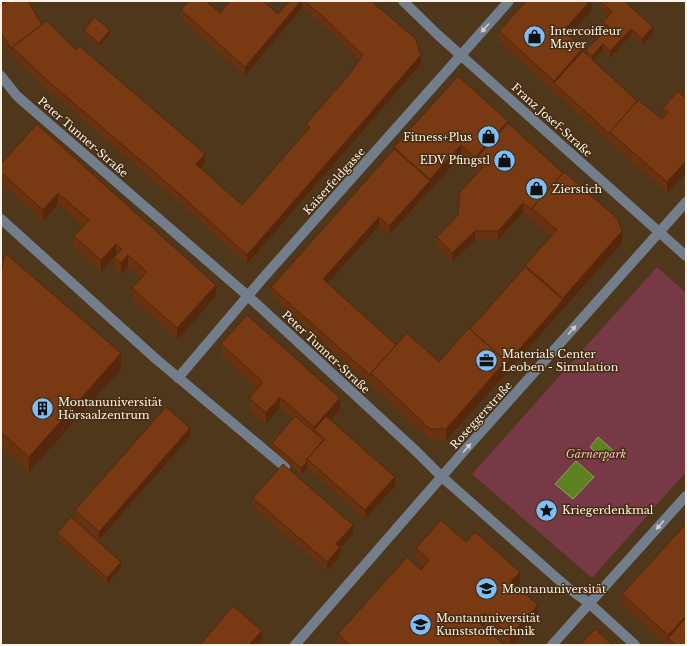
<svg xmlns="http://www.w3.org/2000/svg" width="687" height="646" font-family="'Libre Baskerville',serif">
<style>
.green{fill:#783947}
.water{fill:#5d8021;stroke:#8ea25c}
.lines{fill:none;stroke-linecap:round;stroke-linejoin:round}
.minor{stroke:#727e8b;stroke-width:10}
.wall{fill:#68310f;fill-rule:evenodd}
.shaded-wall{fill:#55280d}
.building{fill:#793912;stroke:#55280d}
.oneway{fill:#d5cfcb}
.labels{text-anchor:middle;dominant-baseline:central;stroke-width:3;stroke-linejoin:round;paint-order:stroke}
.poi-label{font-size:11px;fill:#fff2e6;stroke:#442d12;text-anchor:start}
.street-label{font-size:11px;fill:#fff2e6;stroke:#442d12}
.park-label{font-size:11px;font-style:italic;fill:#f4bec7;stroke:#442d12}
</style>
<rect width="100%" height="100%" fill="#4f371c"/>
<path class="green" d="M 657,267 L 686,293 L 686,472 L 592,578 L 472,474 Z"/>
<path class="water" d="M 598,437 L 615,452 L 606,462 L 590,447 Z
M 576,461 L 594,477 L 573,499 L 555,484 Z"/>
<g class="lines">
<path class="minor" d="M 403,1 L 438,35 L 686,256
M 1,76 L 17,96 L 248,296 L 417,452 L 442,477 L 568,588 L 589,603 L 635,645
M 1,219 L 156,359 L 285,467
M 178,378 L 263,278 L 509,1
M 295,645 L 464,451 L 686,202
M 552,645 L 686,496"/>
</g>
<path class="wall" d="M 1,1 L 42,25 L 76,50 L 205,163 L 200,168 L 242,205 L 306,131 L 306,124 L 348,76 L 359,60 L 327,29 L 302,8 L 245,76 L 181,19 L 181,10 L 220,13 L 278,14 L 289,1 L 371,1 L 421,64 L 247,264 L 174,198 L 48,90 L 12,56 L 1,39 Z
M 526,1 L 593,1 L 592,2 L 592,10 L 569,36 L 586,54 L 586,50 L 605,30 L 603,28 L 603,22 L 609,15 L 598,5 L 598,1 L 624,1 L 653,34 L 642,45 L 631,35 L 610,58 L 603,50 L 593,61 L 637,101 L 662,119 L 663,118 L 663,108 L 686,99 L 686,173 L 667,193 L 610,143 L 554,92 L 499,42 L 499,31 Z
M 84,31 L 110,33 L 99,46 L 84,34 Z
M 508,123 L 622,243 L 446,441 L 430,440 L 371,385 L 271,296 L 271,287 L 394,149 L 394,147 ZM 461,156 L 478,172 L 458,215 L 437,237 L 437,246 L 452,262 L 475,240 L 498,240 L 523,212 L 551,236 L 525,265 L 525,267 L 470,329 L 439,362 L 396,345 L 327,283 L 379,226 L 389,235 Z
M 37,124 L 216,296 L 177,340 L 132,299 L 132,288 L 141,278 L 128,266 L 121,275 L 114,268 L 114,257 L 101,272 L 74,248 L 74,236 L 83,227 L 58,204 L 43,221 L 1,183 L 1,164 Z
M 1,272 L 121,369 L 29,472 L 1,447 Z
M 221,344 L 340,409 L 330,420 L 395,486 L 365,519 L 307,468 L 301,475 L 272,449 L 272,443 L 293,419 L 280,408 L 266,424 L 249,410 L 249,398 L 258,389 L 221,356 Z
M 190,437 L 99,540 L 75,519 L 75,510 Z
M 253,498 L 353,534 L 340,549 L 340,556 L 327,571 L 253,507 Z
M 57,533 L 121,568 L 107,584 L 57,539 Z
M 466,542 L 520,583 L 517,586 L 538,617 L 513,645 L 508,645 L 485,624 L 483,626 L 503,645 L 338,645 L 338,634 L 421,570 L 424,567 L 416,559 L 416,548 Z
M 622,594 L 686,645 L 666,645 L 622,605 Z"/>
<path class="shaded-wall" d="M 1,1 L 22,1 L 1,10 Z
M 301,1 L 302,1 L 302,8 L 245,76 L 245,67 Z
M 588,1 L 593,1 L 592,2 L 592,10 L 565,40 L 565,29 Z
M 653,27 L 653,34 L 642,45 L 642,39 Z
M 631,29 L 631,35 L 610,58 L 610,51 Z
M 110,30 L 110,33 L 99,46 L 99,43 Z
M 603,44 L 603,50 L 592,62 L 592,56 Z
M 583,48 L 583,60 L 554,83 L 554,81 Z
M 421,55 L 421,64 L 247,264 L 247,255 Z
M 508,121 L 508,132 L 475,160 L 475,157 Z
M 461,145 L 461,156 L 430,190 L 430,179 Z
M 205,154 L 205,163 L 196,173 L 196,164 Z
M 686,161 L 686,173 L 667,193 L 667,182 Z
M 430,181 L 430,190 L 389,235 L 389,226 Z
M 58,193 L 58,204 L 43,221 L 43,210 Z
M 523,203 L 523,212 L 498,240 L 498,231 Z
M 379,217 L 379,226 L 323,288 L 323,279 Z
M 475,231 L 475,240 L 452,262 L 452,253 Z
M 622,231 L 622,243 L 563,309 L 563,298 Z
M 116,244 L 116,255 L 101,272 L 101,260 Z
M 128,255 L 128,266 L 121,275 L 121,263 Z
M 216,285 L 216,296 L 177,340 L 177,328 Z
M 563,300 L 563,309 L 446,441 L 446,429 L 506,361 Z
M 121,353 L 121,369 L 29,472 L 29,457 Z
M 280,397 L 280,408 L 266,424 L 266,413 Z
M 340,398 L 340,409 L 319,434 L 314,430 L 314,427 Z
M 190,428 L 190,437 L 99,540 L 99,532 Z
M 307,462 L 307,468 L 301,475 L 301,468 Z
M 395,477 L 395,486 L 365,519 L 365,510 Z
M 353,525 L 353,534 L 340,549 L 340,556 L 327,571 L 327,562 L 336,544 Z
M 121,562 L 121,568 L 107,584 L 107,578 Z
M 520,572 L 520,583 L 511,593 L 511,581 Z
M 538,605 L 538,617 L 513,645 L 510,645 L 510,636 Z
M 485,613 L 485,624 L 477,633 L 477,621 Z
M 686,616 L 686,627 L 668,638 L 668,635 Z
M 262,631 L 262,640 L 257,645 L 249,645 Z"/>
<path class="building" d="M 8,1 L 28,1 L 42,25 L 12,47 L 12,50 L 1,33 L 1,4 Z
M 189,1 L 206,1 L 220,13 L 230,1 L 263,1 L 278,14 L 289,1 L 301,1 L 245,67 L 181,10 Z
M 304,1 L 371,1 L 415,38 L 421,55 L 247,255 L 174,189 L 48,81 L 12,47 L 47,21 L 76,50 L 79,46 L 205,154 L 196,164 L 242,205 L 310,127 L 306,124 L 348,76 L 363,55 L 327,20 Z
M 526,1 L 590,1 L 565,29 L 563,27 L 561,29 L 583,48 L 554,81 L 499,31 Z
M 600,1 L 624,1 L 653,27 L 642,39 L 631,29 L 610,51 L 603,44 L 592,56 L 586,50 L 609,27 L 603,22 L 612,12 Z
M 94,17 L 110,30 L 99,43 L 84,31 Z
M 583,51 L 637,101 L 610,132 L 610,134 L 554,83 Z
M 458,76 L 508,121 L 475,157 L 461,145 L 430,179 L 394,147 Z
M 678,91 L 686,99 L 686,161 L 667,182 L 610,132 L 638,100 L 662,119 L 668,112 L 663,108 Z
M 508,123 L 563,173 L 532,208 L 532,210 L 523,203 L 498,231 L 475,231 L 452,253 L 437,237 L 458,215 L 460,192 L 483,167 L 475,160 Z
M 37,124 L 216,285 L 177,328 L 132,288 L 147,272 L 128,255 L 121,263 L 114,257 L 122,249 L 116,244 L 101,260 L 74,236 L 89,220 L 58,193 L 43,210 L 1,172 L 1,164 Z
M 394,149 L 430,181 L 389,226 L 379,217 L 323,279 L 396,345 L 371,373 L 371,376 L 271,287 Z
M 564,172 L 618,219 L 622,231 L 563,298 L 525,265 L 557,230 L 532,208 Z
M 5,253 L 121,353 L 29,457 L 1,432 L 1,272 Z
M 525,267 L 563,300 L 506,364 L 506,361 L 470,329 Z
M 247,315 L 340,398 L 314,427 L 280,397 L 266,413 L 249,398 L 263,382 L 221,344 Z
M 469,328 L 506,361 L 446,429 L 430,429 L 371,373 L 407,333 L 439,362 Z
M 166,407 L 190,428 L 99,532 L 75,510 Z
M 295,416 L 323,440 L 307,459 L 307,462 L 301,468 L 272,443 Z
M 326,416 L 395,477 L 365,510 L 307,459 L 325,439 L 314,430 Z
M 283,464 L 353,525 L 336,544 L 340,547 L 327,562 L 253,498 Z
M 71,517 L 121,562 L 107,578 L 57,533 Z
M 441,520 L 466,542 L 475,532 L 520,572 L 511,581 L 538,605 L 510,636 L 485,613 L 477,621 L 503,644 L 502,645 L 350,645 L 338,634 L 407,557 L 421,570 L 429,560 L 416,548 Z
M 685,525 L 686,526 L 686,616 L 668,635 L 622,594 Z
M 233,606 L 262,631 L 249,645 L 200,645 Z
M 686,618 L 686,645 L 676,645 L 668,638 Z
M 595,629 L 613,645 L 580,645 Z"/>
<defs><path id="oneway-solid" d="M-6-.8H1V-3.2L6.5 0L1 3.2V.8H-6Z"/></defs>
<g class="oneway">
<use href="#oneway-solid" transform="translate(485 28) rotate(132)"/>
<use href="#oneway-solid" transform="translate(572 330) rotate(-48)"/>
<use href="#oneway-solid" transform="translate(467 448) rotate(-48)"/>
<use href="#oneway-solid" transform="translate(660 525) rotate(131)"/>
</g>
<defs>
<symbol id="shop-disc" viewBox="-11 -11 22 22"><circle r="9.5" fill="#7ebef9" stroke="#442d12"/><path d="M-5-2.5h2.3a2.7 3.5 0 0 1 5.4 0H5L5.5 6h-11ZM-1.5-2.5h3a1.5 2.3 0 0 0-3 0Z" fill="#111"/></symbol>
<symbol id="office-disc" viewBox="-11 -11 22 22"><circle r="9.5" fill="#7ebef9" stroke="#442d12"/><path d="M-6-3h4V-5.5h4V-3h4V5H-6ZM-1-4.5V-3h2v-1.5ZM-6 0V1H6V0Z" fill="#111"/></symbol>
<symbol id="building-disc" viewBox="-11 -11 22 22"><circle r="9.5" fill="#7ebef9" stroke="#442d12"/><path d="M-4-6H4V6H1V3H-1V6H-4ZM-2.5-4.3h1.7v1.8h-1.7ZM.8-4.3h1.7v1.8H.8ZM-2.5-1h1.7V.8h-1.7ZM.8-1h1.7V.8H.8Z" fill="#111"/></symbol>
<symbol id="sight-disc" viewBox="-11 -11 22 22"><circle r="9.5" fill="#7ebef9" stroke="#442d12"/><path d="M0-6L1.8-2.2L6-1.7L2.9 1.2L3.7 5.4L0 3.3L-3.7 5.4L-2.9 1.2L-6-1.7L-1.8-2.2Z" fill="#111"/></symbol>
<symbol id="university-disc" viewBox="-11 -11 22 22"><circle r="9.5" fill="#7ebef9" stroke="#442d12"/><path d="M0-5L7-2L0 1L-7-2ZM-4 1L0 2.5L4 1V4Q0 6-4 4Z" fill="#111"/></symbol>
</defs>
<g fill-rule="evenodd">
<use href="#shop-disc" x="522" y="24" width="25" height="25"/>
<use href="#shop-disc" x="476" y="124" width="25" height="25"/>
<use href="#shop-disc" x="492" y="148" width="25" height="25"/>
<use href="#shop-disc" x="524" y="176" width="25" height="25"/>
<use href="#office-disc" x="474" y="348" width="25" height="25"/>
<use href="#building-disc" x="30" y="396" width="25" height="25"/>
<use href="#sight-disc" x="534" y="498" width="25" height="25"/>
<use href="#university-disc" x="474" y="576" width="25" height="25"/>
<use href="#university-disc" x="408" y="612" width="25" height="25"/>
</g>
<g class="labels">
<g class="poi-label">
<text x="550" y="31">Intercoiffeur<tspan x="550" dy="13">Mayer</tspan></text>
<text x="472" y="137" text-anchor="end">Fitness+Plus</text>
<text x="490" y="160" text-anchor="end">EDV Pfingstl</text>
<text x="552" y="189">Zierstich</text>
<text x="502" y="354">Materials Center<tspan x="502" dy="13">Leoben - Simulation</tspan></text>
<text x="58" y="402">Montanuniversität<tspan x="58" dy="13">Hörsaalzentrum</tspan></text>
<text x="562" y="510">Kriegerdenkmal</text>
<text x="502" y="589">Montanuniversität</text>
<text x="436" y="618">Montanuniversität<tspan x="436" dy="13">Kunststofftechnik</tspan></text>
</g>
<g class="street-label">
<text transform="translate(552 120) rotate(42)">Franz Josef-Straße</text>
<text transform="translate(83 137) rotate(41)">Peter Tunner-Straße</text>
<text transform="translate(334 181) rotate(-48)">Kaiserfeldgasse</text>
<text transform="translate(326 352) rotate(43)">Peter Tunner-Straße</text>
<text transform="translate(481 415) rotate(-48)">Roseggerstraße</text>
</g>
<g class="park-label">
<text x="596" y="454">Gärnerpark</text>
</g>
</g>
<rect width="687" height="646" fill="none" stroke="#fff2e6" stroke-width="4"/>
</svg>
